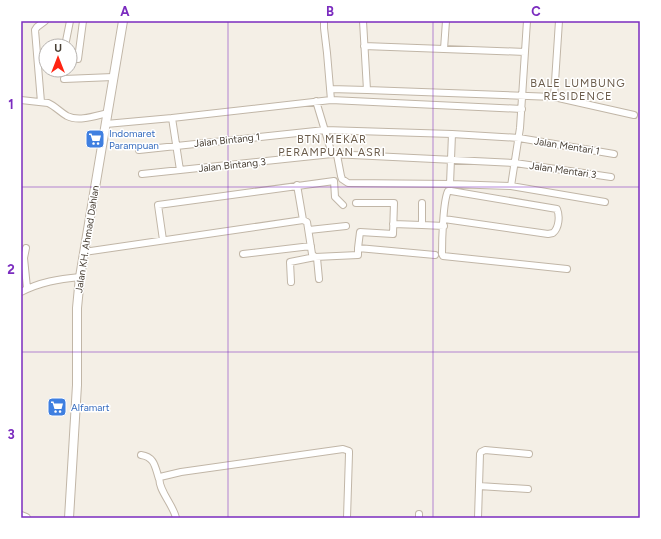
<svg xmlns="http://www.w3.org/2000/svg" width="661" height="539" font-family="Figtree,sans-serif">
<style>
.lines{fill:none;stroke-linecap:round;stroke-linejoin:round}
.minor-casing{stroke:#c1b6a7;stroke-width:8}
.tertiary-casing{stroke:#c1b6a7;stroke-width:10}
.minor{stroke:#fff;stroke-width:6}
.tertiary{stroke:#fff;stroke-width:8}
.grid{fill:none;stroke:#7b2cbf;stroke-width:1;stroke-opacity:0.55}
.labels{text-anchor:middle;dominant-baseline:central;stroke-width:3;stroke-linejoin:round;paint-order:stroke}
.shop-label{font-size:10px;fill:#366cbe;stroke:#fff;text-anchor:start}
.street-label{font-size:10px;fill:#483f34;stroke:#fff}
.neighbourhood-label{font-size:11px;letter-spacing:1px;fill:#6b5c4b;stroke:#fff}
.neatline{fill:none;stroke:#7b2cbf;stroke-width:1.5}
.grid-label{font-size:13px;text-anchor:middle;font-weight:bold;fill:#7b2cbf}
</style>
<rect width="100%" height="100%" fill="#f4efe6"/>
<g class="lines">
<defs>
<path id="minor" d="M 324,21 L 324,28 L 327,53 L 331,100
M 363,21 L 367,90
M 65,46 L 70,21
M 364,46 L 525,52
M 444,49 L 446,21
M 78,59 L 83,21
M 64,79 L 113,77
M 330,89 L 367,90 L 554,97 L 634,115
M 554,97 L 559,21
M 21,100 L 48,103 C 55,106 60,112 67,116 C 79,122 95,116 108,113
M 316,101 L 332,154
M 41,102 L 35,30 L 37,27 L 45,21
M 172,118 L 180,170
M 106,124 L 172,118 L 331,100 L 522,109
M 139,150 L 325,130 L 452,134 L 519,138 L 614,154
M 337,155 L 341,176 L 342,179 L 348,183 L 450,184 L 452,134
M 142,174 L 332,154 L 515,163 L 611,177
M 450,184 L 511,186 L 605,202
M 297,185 L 303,220
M 511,186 L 520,128 L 527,21
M 356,203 L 394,203 L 393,234 L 360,232 L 358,248
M 444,219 L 548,234 L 553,233 C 559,228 560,216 557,209 L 451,191 L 448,191 C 443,201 442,241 442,254 L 443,256 L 567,269
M 393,224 L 422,225 L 422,203
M 422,225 L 444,226
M 309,230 L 346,226
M 163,240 L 158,205 L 334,181 L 335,197 L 343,205
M 26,248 L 24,258 L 27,288
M 84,252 L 303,220 L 307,222 L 312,254 L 315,257 L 358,255 L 358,248 L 435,255
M 243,254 L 311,246
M 317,258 L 319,279
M 291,282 L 290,262 L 315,257
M 21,292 C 40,282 59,279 80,277
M 141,455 C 155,457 155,467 159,479
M 479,486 L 528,489
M 176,518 C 174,506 156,487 160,477 L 181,472 L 343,449 L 349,451 L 349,454 L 347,518
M 419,518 L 419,514
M 478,518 L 480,454 L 481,452 L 485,450 L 529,454"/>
<path id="tertiary" d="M 21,516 L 26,518
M 69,518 L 77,385 L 77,308 L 80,277 L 123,21"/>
</defs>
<use href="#minor" class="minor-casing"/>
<use href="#tertiary" class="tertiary-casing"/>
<use href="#minor" class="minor"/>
<use href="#tertiary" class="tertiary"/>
</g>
<path class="grid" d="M 228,21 L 228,518M 433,21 L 433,518M 21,187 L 640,187M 21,352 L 640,352"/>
<defs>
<symbol id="supermarket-square" viewBox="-11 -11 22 22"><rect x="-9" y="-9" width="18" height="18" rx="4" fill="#3f7fe0" stroke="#fff"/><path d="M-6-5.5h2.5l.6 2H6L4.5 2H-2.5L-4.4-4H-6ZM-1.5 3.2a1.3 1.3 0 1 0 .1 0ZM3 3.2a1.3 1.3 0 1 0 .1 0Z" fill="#fff"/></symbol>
</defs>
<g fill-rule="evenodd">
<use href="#supermarket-square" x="84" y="128" width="22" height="22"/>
<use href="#supermarket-square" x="46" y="396" width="22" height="22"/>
</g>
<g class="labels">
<g class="shop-label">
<text x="109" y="133">Indomaret<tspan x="109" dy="12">Parampuan</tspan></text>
<text x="71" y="407">Alfamart</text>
</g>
<g class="street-label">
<text transform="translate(227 140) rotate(-6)">Jalan Bintang 1</text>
<text transform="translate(567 146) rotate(9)">Jalan Mentari 1</text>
<text transform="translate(232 165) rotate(-6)">Jalan Bintang 3</text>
<text transform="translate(563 170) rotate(8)">Jalan Mentari 3</text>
<text transform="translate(87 239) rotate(-81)">Jalan KH. Ahmad Dahlan</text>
</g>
<g class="neighbourhood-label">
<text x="578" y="83">BALE LUMBUNG<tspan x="578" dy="13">RESIDENCE</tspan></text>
<text x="332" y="139">BTN MEKAR<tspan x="332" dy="13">PERAMPUAN ASRI</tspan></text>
</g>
</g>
<rect width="661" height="539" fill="none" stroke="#ffffff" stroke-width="44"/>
<g transform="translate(58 58)"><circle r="19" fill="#ffffff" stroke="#b6b2ae"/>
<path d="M0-3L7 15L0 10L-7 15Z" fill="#ff2412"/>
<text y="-6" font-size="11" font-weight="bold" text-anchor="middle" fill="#483f34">U</text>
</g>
<rect x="22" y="22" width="617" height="495" class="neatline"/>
<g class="grid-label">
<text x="125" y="16">A</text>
<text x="330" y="16">B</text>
<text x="536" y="16">C</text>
<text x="11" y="109">1</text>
<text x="11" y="274">2</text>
<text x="11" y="439">3</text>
</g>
</svg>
